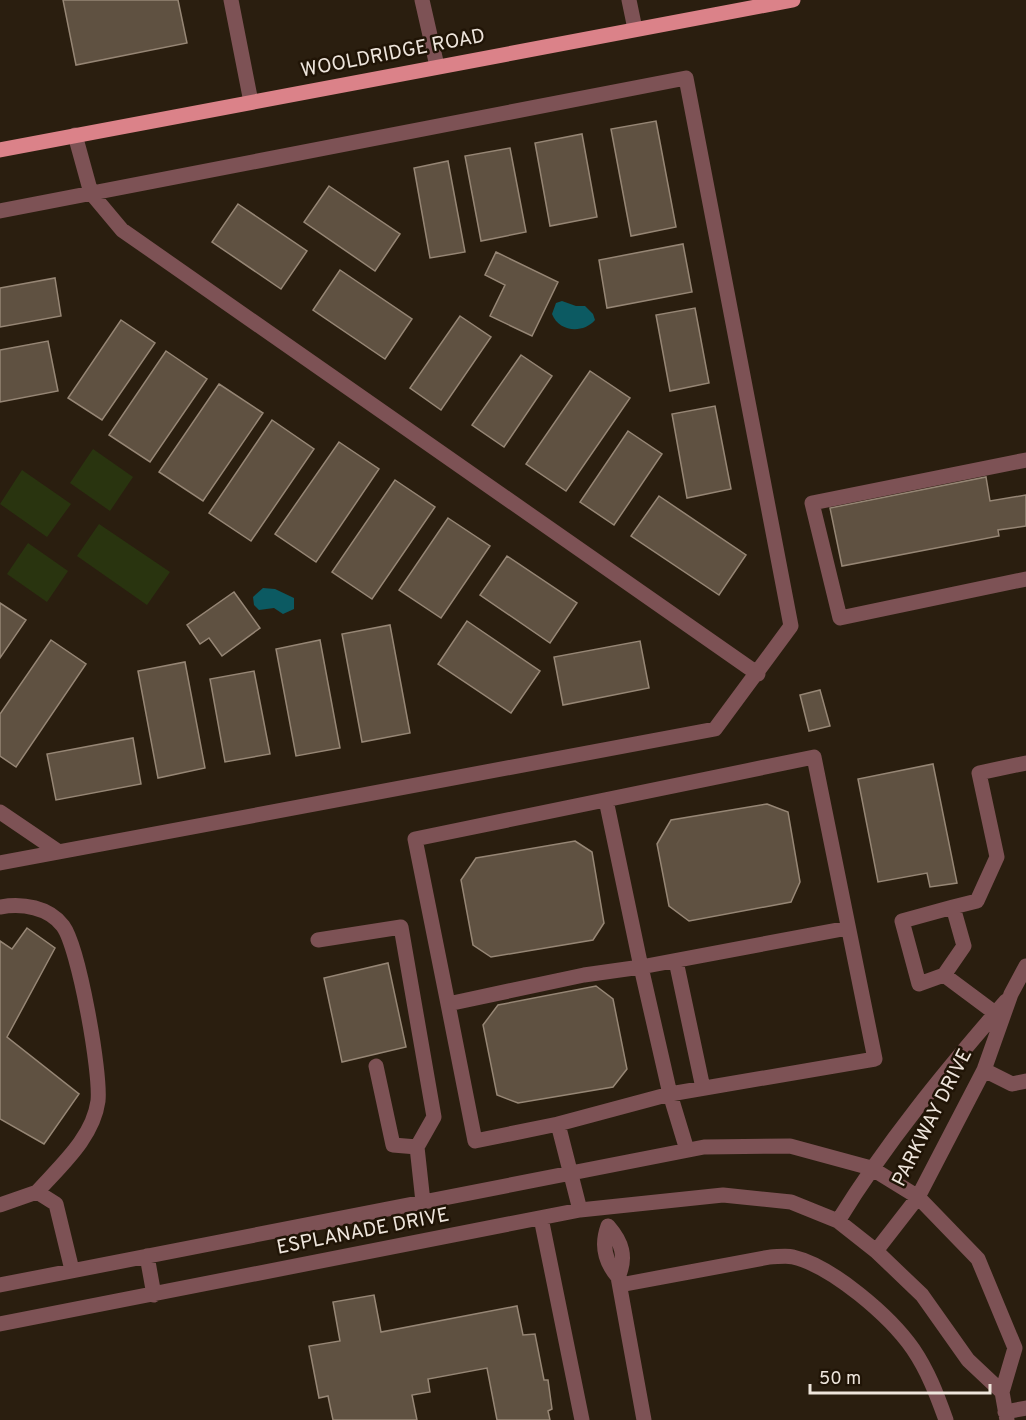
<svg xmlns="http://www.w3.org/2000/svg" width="1026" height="1420" font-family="Overpass,sans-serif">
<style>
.green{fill:#29340f}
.water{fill:#0c5a62}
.building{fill:#5f5141;stroke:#968675;stroke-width:1.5}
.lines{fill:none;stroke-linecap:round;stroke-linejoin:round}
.minor{stroke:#7d5255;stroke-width:15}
.major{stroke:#db8289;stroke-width:15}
.labels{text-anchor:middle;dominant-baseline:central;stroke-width:5;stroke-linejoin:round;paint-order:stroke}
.street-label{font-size:20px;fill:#eee5dc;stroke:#201406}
</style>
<rect width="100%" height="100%" fill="#2a1e0f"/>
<path class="green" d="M 93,449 L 133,477 L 110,511 L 70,483 Z
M 22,470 L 71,504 L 47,537 L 0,504 Z
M 99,524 L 170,572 L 147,605 L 77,556 Z
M 28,543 L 68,571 L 47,602 L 7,574 Z"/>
<path class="water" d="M 562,301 L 576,306 L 585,306 L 593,314 L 595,320 C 583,334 559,332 552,314 L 556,303 Z
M 263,588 L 275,589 L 294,598 L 294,609 L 283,614 L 274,608 L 259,610 L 254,605 L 253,597 Z"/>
<path class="building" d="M 63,0 L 178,0 L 187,43 L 76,65 Z
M 656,121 L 676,227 L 631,236 L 611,129 Z
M 582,134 L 597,217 L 550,226 L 535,143 Z
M 510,148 L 526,232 L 481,241 L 465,156 Z
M 448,161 L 465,252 L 430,258 L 414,168 Z
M 329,186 L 400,234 L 375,271 L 304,222 Z
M 238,204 L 307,251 L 281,289 L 212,242 Z
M 683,244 L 692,292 L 607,308 L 599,260 Z
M 496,252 L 558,282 L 532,336 L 490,316 L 505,285 L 485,275 Z
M 340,270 L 412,319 L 385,359 L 313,310 Z
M 55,278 L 61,316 L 0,327 L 0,288 Z
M 695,308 L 709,383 L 670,391 L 656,315 Z
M 460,316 L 491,337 L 441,410 L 410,388 Z
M 121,320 L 155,343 L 102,420 L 68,398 Z
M 48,341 L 58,391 L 0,402 L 0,350 Z
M 166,351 L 207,379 L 150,462 L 109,435 Z
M 521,355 L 552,376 L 504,447 L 472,425 Z
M 590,371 L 630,398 L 566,491 L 526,464 Z
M 219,384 L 263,413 L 203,501 L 159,472 Z
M 715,406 L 731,489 L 687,498 L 672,414 Z
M 272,420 L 314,449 L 251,541 L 209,513 Z
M 628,431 L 662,454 L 614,525 L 580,502 Z
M 339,442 L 379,469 L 316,562 L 275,534 Z
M 986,477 L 990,501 L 1026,495 L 1026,526 L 998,530 L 999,536 L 842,566 L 830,508 Z
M 395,480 L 435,507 L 372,599 L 332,572 Z
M 659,496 L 746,555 L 719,595 L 631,536 Z
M 448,518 L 490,546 L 441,618 L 399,590 Z
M 507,556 L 577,603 L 550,643 L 480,595 Z
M 234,592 L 260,628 L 222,656 L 209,638 L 200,644 L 187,625 Z
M 0,603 L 26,620 L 0,658 Z
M 467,621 L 540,671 L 511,713 L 438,664 Z
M 390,625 L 410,733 L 362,742 L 342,634 Z
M 51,640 L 86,664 L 16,767 L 0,756 L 0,714 Z
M 320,640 L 340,748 L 296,756 L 276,649 Z
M 640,641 L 649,688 L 563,705 L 554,657 Z
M 185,662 L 205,768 L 158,778 L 138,671 Z
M 254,671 L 270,754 L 225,762 L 210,679 Z
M 820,690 L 830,726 L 809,731 L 800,695 Z
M 133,738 L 141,784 L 56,800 L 47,754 Z
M 933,764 L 957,883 L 930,887 L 927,873 L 878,882 L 858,779 Z
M 767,804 L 788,812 L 800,882 L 791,902 L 689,921 L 669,906 L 657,844 L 671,820 Z
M 575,841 L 592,852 L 604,923 L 593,940 L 491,957 L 473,945 L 461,880 L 476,858 Z
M 27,928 L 55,948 L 7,1037 L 79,1094 L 44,1144 L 0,1119 L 0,941 L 12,949 Z
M 388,963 L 406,1047 L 342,1062 L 324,978 Z
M 596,986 L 613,999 L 627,1069 L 613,1087 L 518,1103 L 497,1095 L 483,1025 L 498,1005 Z
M 374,1295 L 381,1332 L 517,1306 L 523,1335 L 535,1334 L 544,1380 L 548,1380 L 552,1409 L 548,1411 L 550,1420 L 497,1420 L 487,1368 L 428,1379 L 430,1392 L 412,1395 L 417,1420 L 333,1420 L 328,1396 L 319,1398 L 309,1346 L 340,1341 L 333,1302 Z"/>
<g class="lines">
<path class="minor" d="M 231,0 L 251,102
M 422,0 L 437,66
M 629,0 L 635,29
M 75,135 L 91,193 L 122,230 L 758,674
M 0,211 L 686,78 L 791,626 L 715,729 L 0,863
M 1026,460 L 812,503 L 840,618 L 1026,579
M 606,800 L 641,967 L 848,928
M 0,812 L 59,852
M 0,907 C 22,903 49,907 63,926 C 79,948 101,1073 98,1101 C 93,1138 60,1166 37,1192
M 953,907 L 977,901 L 997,857 L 979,773 L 1026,763
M 318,940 L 401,927 L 434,1117 L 417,1147 L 423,1202
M 676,961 L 703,1088
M 944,975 L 964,946 L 953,907 L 902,921 L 919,984 L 944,975 L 995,1013
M 448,1004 L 415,839 L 814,757 L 875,1059 L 670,1094 L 558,1124
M 376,1066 L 393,1145 L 417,1147
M 984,1070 L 1012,1084 L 1026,1081
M 0,1205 L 37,1192 L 56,1204 L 72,1270
M 580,1210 L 558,1124 L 475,1141 L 448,1004 L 584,975 L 641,967 L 670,1094 L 687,1150
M 541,1218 L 582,1420
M 838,1221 C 886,1143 945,1071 1006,1001
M 876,1251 L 918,1197 L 984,1070 L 1011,994 L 1026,966
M 147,1256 L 154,1295
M 618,1277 C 627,1257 622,1242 608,1226 C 601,1245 605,1262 618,1277 L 644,1420
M 0,1285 L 704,1147 L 790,1146 L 871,1168 L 918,1197 L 978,1259 L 1015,1348 L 1002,1392 L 1007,1420
M 620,1285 L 770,1257 C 777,1257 786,1255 793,1257 C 832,1266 890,1316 913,1349 C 928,1371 937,1395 946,1420
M 0,1324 L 580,1210 L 723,1195 L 791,1202 L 838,1221 L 876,1251 L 922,1295 L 968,1360 L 1002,1392
M 1005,1412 L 1026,1408"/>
<path class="major" d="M 0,150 L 793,0"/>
</g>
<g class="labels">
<g class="street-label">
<text transform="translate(393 54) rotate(-11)">WOOLDRIDGE ROAD</text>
<text transform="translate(933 1118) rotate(-63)">PARKWAY DRIVE</text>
<text transform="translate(363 1232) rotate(-11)">ESPLANADE DRIVE</text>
</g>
</g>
<path d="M810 1384v9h180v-9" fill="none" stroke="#eee5dc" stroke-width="3"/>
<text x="819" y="1384" font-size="18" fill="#eee5dc" stroke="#201406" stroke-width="4.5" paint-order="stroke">50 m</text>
</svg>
